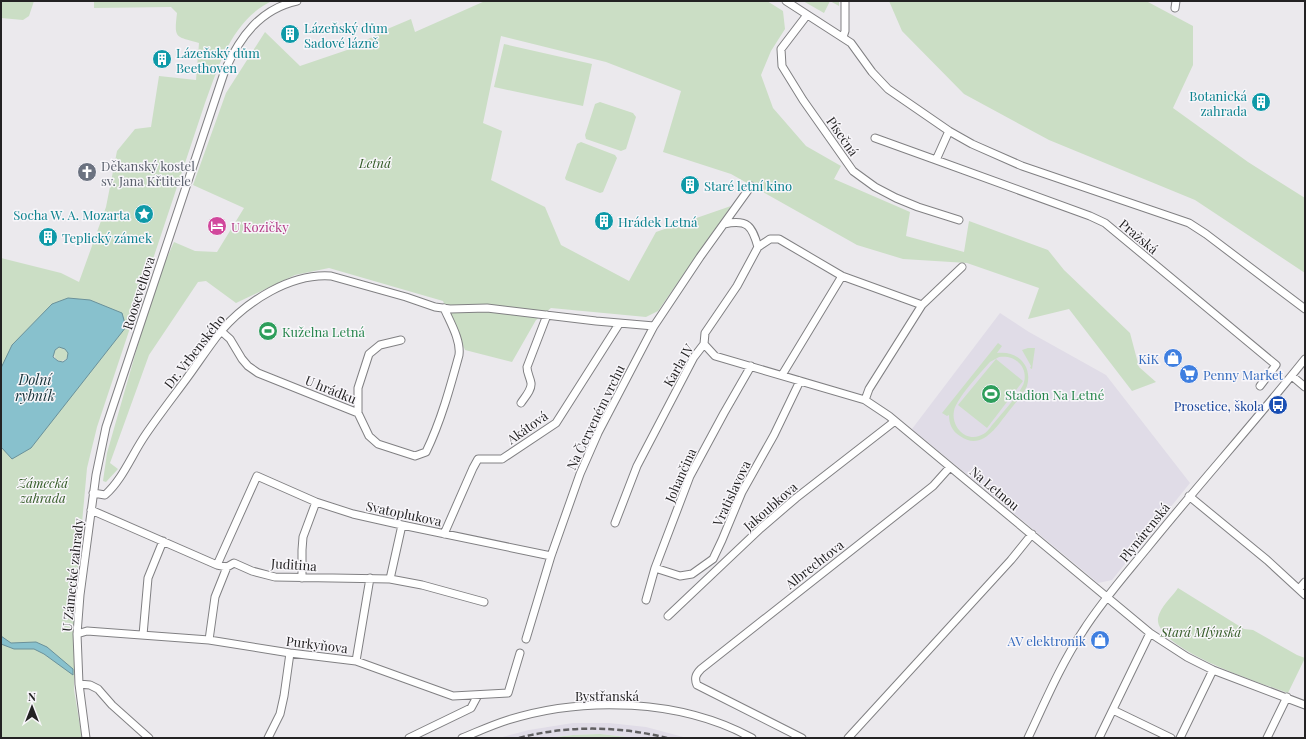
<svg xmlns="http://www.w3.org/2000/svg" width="1306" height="739" font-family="'Playfair Display',serif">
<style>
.built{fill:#e0dce7}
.green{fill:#cbdec5;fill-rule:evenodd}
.water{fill:#88c1cd;stroke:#6a919a;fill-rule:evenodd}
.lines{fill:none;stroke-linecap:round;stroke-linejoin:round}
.minor-casing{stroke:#818083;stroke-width:9}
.minor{stroke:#fff;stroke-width:7}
.rail{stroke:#5f5e60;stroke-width:2.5;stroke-dasharray:6 3;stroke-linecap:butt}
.labels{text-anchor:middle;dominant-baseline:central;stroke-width:3;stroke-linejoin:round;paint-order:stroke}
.culture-label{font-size:13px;fill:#0d838f;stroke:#f8f6fa;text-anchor:start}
.street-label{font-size:13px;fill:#232223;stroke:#f8f6fa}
.park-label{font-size:13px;font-style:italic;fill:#355c28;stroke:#f8f6fa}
.worship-label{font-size:13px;fill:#5b616d;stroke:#f8f6fa;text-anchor:start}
.hotel-label{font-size:13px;fill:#b23c85;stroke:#f8f6fa;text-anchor:start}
.leisure-label{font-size:13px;fill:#27864d;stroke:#f8f6fa;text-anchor:start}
.shop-label{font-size:13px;fill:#366cbe;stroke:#f8f6fa;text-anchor:end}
.transit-label{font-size:13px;fill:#164399;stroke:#f8f6fa;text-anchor:end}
.water-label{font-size:14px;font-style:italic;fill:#133036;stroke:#f8f6fa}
</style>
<rect width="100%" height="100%" fill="#ebe9ed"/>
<path class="built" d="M 1000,313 L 1029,332 L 1106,375 L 1190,483 L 1112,580 L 1098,583 L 912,429 Z
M 573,723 L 609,723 L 646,727 L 687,738 L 636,738 L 600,734 L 573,735 L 547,738 L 499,738 L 529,730 Z"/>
<path class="green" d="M 1,1 L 34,1 L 29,16 L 23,20 L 1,18 Z
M 94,1 L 272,1 C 232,20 219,65 205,103 L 97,427 L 87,468 L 75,600 L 74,690 L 82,738 L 1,738 L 1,447 L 13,458 L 78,387 L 126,327 L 73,299 L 69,299 L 1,368 L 1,258 L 61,273 L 79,282 L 106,207 L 117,151 L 135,129 L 151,127 L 159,76 L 196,80 L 199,43 C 175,36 174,39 177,13 L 171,7 L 94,8 Z
M 485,1 L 767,1 L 783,11 L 785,29 L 771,51 L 761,75 L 773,108 L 806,146 L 841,166 L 834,179 L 910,212 L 906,236 L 964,252 L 969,221 L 1048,250 L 1064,270 L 1130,333 L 1139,367 L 1156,382 L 1132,391 L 1069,309 L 1028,319 L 1039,288 L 967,263 L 903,259 L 857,245 L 731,174 L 663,152 L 681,91 L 606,62 L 501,36 L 483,123 L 502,131 L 491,180 L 545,207 L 561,245 L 629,281 L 656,232 L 731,206 L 658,311 L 646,317 L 551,308 L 536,320 L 512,362 L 465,350 L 443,301 L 329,268 L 295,275 L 236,303 L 206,281 L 198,282 L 149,355 L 110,463 L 118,469 L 106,482 L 103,481 L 107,453 L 141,334 L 161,271 L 174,242 L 195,251 L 217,252 L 244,208 L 193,185 L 226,93 L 265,32 L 300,66 L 350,49 L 385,30 L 411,19 L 415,32 Z
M 803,1 L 839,1 L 839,6 L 830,1 L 824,13 Z
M 889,1 L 1143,1 L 1148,2 L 1193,26 L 1193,65 L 1173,108 L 1248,162 L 1305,198 L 1305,273 L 1195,200 L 1049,140 L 964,94 L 902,31 Z
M 504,44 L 592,64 L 583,106 L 494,87 Z
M 600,102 L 633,113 L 636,117 L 626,149 L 621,151 L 586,139 L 585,135 L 595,104 Z
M 581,142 L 615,155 L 617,158 L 603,192 L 600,193 L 566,180 L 565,178 L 577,144 Z
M 998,343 L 1002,346 L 997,353 C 1017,350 1033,366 1027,386 C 1023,395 1015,403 1009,411 C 997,426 982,452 960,436 C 952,431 949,424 949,415 L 947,416 L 942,413 ZM 999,357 C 1006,356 1013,357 1018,362 C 1024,367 1026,375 1024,382 C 1022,392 1000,415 993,424 C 989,429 986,434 979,436 C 964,441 951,425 954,411 C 956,399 981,372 990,362 Z
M54 354a7 7 0 1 1 14 0a7 7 0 1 1-14 0Z
M 1028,348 L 1035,348 L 1032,369 L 1030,368 L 1031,366 L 1022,350 Z
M 996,359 L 1023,381 L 987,428 L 958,405 Z
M 1178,588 L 1244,629 L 1253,630 L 1297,655 L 1305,658 L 1288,693 C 1264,684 1154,649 1158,618 C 1160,607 1172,597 1178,588 Z
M 600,734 L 636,738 L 547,738 L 573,735 Z"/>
<path class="water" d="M 68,298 L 90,300 L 122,313 L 126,327 L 31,448 L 12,459 L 1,447 L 1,368 L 12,345 L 52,304 ZM 59,347 L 65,349 L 68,353 L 67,359 L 63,362 L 58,361 L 53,357 L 55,350 Z
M 1,636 L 11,643 L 36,642 L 47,647 L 73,669 L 73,675 L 44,654 L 34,649 L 14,649 L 1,644 Z"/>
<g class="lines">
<defs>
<path id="minor" d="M 786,1 L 851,43 L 872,72 L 888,89 L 949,131 L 972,144 L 1022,166 L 1189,223 L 1206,234 L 1305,309
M 1175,8 L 1176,1
M 807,15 L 781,49 L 782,66 L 803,100 L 853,171 L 875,187 L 896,198 L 918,207 L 959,220
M 843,37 L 845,31 L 845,1
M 875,138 L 936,160 L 949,131
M 936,160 L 1090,216 L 1105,223 L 1276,365 L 1260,386
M 758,247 L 770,239 L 779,239 L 842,276 L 922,305
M 221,331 L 230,339 L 242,359 L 248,366 L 258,373 L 358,413 L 369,436 L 378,444 L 415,456 L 426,452 C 441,421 450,388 459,355 C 461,340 450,322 444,308
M 704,344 L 715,356 L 865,400 L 889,416 L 1150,633 L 1187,657 L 1213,670 L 1305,705
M 782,375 L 842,276
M 1292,376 L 1305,387
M 865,400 L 869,389 L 922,305 L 962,267
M 521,403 C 524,398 532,390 531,383 C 530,377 527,373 527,367 L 547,315
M 358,413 L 358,388 L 369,354 L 380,345 L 401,340
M 93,493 L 105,495 C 123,479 132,454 146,434 C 159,415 173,397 187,378 C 198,363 209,346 221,331 C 247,301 291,273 331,276 L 406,297 L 435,307 L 450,309 L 487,308 L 596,321 L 654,326
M 1189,496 L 1267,560 L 1305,595
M 91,510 L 217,565 L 227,567 L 234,563 L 252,571 L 275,577 L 390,579 L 422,585 L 484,602
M 615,523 L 637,466 L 694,357 L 704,344 L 705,333 L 737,286 L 758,247 C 752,226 748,219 724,224
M 444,534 L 473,468 L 478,459 L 502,459 L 556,423 L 619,324
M 217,565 L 257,476 L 316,502 L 353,514 L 402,525 L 551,556
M 655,568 L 680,576 L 692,574 L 713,559 L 722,540 L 742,492 L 774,435 L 800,381
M 302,578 L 302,550 L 303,537 L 316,502
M 390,579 L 402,525
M 1299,589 L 1305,582
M 646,600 L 655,568 L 690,476 L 724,413 L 751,366
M 668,616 L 761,528 L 796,498 L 895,421
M 77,634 L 87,631 L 209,640 L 290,653 L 356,661 L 453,696 L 508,693 L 520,653
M 143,635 L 148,578 L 163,541
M 526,639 L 551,556 L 580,474 L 598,433 L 654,326 L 700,257 L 751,186
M 209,640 L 215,597 L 227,567
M 356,661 L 370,578
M 79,684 L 90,685 L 98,689 L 112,705 L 149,738
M 1113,710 L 1171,738
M 86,738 L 79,684 L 77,634 L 80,595 L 96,475 L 106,427 L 225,70 C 240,37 260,9 297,1
M 268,738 L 280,714 L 284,696 L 290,653
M 409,738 L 471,708 L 478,695
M 462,738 C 477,732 492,725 508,720 C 584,696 681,699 752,738
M 802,738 L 697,685 C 694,678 696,674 701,669 L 933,486 L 950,467
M 848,738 L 1011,560 L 1032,534
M 1028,738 C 1045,702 1061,664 1083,631 C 1102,601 1126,574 1148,547 C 1199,484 1254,423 1305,359
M 1099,738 L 1150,633
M 1180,738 L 1213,670
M 1267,738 L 1287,697"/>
</defs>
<use href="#minor" class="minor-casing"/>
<use href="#minor" class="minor"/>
<path class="rail" d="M 519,738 C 568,725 619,726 667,738"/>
</g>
<defs>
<symbol id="building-disc" viewBox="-11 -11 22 22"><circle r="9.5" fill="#0f9aa8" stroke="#f8f6fa"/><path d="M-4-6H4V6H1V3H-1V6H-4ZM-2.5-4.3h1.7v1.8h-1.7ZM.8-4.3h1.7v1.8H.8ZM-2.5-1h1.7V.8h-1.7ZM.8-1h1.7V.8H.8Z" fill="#fff"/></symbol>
<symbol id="church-disc" viewBox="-11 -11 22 22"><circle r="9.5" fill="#6b7280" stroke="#f8f6fa"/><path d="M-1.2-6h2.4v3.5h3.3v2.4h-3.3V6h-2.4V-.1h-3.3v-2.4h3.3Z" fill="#fff"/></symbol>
<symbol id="sight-disc" viewBox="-11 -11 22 22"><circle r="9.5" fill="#0f9aa8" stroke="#f8f6fa"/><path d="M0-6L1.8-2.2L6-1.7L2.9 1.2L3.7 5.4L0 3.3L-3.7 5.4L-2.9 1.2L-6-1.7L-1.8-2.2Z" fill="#fff"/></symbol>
<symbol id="hotel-disc" viewBox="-11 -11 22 22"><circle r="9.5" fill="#d1479c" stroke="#f8f6fa"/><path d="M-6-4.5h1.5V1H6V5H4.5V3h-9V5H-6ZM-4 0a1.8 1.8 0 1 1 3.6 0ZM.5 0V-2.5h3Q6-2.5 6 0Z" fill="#fff"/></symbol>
<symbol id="stadium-disc" viewBox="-11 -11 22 22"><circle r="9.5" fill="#2e9e5b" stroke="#f8f6fa"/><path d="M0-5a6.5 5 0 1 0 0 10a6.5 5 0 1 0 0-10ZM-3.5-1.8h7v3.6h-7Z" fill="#fff"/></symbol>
<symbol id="shop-disc" viewBox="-11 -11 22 22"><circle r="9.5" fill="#3f7fe0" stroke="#f8f6fa"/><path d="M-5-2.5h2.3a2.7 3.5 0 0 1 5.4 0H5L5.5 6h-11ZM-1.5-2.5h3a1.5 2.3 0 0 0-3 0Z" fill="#fff"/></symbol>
<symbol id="supermarket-disc" viewBox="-11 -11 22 22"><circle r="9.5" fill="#3f7fe0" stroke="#f8f6fa"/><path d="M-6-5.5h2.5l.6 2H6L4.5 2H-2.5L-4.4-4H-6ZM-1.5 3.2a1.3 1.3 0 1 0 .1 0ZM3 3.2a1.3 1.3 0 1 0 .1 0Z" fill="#fff"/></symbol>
<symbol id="bus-disc" viewBox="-11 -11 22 22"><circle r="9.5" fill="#1a4fb4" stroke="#f8f6fa"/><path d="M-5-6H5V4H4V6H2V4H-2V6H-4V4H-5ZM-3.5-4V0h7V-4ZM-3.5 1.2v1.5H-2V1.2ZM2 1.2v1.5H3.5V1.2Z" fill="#fff"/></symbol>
</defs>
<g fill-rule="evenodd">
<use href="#building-disc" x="279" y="23" width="22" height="22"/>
<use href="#building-disc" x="151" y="48" width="22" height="22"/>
<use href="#building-disc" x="1250" y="91" width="22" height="22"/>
<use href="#church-disc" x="76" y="161" width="22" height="22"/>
<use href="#building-disc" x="679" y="174" width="22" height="22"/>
<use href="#sight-disc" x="133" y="203" width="22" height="22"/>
<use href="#building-disc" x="593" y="210" width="22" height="22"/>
<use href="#hotel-disc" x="206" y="215" width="22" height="22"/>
<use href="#building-disc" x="37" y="226" width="22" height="22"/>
<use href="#stadium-disc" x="257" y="320" width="22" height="22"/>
<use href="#shop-disc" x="1162" y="347" width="22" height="22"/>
<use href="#supermarket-disc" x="1178" y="363" width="22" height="22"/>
<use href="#stadium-disc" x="980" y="383" width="22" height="22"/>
<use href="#bus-disc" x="1267" y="394" width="22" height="22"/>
<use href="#shop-disc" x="1089" y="629" width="22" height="22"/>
</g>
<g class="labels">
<g class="culture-label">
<text x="304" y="27">Lázeňský dům<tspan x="304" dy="15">Sadové lázně</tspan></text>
<text x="176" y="52">Lázeňský dům<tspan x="176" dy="15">Beethoven</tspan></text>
<text x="1247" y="95" text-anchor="end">Botanická<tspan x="1247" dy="15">zahrada</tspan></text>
<text x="704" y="185">Staré letní kino</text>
<text x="130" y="214" text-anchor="end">Socha W. A. Mozarta</text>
<text x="618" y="221">Hrádek Letná</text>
<text x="62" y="237">Teplický zámek</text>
</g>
<g class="street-label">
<text transform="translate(843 136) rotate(55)">Písečná</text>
<text transform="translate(1139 236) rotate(40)">Pražská</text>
<text transform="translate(138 293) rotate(-72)">Rooseveltova</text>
<text transform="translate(194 351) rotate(-52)">Dr. Vrbenského</text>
<text transform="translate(678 365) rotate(-60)">Karla IV</text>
<text transform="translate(331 389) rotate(22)">U hrádku</text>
<text transform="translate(595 417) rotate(-64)">Na Červeném vrchu</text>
<text transform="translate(527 427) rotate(-35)">Akátová</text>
<text transform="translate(680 475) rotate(-66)">Johančina</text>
<text transform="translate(995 488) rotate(40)">Na Letnou</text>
<text transform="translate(731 493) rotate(-65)">Vratislavova</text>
<text transform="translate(770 506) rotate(-41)">Jakoubkova</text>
<text transform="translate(404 513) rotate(12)">Svatoplukova</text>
<text transform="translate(1144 532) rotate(-51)">Plynárenská</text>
<text transform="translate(294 564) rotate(4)">Juditina</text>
<text transform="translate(814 564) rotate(-38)">Albrechtova</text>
<text transform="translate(72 575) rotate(-84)">U Zámecké zahrady</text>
<text transform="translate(317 644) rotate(7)">Purkyňova</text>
<text x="607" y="695">Bystřanská</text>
</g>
<g class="park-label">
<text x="375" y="162">Letná</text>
<text x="43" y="482">Zámecká<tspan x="43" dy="15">zahrada</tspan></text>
<text x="1201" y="631">Stará Mlýnská</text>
</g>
<g class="worship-label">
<text x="101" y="165">Děkanský kostel<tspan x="101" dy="15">sv. Jana Křtitele</tspan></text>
</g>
<g class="hotel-label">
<text x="231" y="226">U Kozičky</text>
</g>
<g class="leisure-label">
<text x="282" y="331">Kuželna Letná</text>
<text x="1005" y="394">Stadion Na Letné</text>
</g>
<g class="shop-label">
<text x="1159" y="358">KiK</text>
<text x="1203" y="374" text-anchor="start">Penny Market</text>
<text x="1086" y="640">AV elektronik</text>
</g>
<g class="transit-label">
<text x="1264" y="405">Prosetice, škola</text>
</g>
<g class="water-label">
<text x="35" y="379">Dolní<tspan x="35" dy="16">rybník</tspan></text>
</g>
</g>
<rect width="1306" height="739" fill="none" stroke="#232223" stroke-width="4"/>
<g transform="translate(32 707)" stroke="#f8f6fa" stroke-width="3" paint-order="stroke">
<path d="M0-3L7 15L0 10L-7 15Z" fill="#232223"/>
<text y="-6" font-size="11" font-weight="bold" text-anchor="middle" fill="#232223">N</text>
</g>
</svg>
